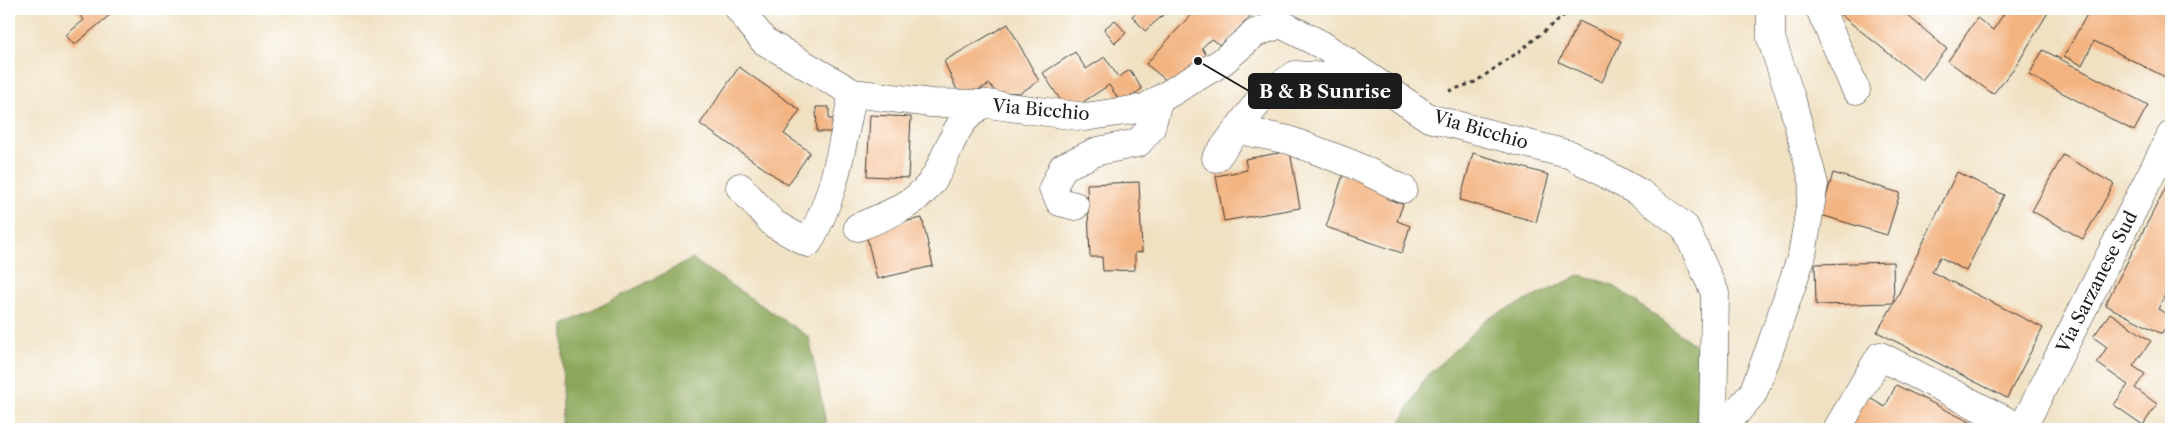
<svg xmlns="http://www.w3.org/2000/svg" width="2180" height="438" font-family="'Libre Caslon Text',serif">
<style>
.forest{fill:#8ca75a;stroke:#54623b}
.building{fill:#f3b482}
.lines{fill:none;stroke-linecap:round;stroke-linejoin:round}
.minor-casing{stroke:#3c3a35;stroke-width:29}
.major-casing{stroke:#3c3a35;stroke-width:29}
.path{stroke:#3c3a35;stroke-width:3;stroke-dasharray:4 4;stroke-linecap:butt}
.minor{stroke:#fff;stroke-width:28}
.major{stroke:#fff;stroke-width:28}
.labels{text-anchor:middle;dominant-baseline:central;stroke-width:4.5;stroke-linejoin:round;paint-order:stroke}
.street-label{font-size:18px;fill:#1c1c1c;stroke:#fff}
.leader{fill:none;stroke:#1c1c1c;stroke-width:2}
.callout-dot{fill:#1c1c1c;stroke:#fff;stroke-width:2}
.callout{fill:#1c1c1c;stroke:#1c1c1c;stroke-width:2}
.callout-label{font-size:19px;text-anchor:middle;font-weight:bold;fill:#fff}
</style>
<rect width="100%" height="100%" fill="#fff"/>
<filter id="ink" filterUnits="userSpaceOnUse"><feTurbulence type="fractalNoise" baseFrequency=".02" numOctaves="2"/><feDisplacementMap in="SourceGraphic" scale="10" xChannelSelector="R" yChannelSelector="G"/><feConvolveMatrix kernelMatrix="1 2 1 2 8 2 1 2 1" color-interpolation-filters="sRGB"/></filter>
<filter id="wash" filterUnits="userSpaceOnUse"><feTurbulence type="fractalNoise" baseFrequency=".0096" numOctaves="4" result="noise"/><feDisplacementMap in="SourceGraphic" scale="20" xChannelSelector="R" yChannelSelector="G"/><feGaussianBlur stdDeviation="1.12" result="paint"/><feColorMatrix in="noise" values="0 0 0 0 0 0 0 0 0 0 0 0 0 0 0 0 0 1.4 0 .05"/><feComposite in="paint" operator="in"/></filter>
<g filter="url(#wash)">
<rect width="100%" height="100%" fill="#f0e1c3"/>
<path class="forest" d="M 692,259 L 809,337 L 827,429 L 561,429 L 564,325 Z
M 1581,275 L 1613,285 L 1698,347 L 1697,429 L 1397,429 L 1424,379 L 1488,318 Z"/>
<g id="blocks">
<path class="building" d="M 74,9 L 117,9 L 74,45 L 66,35 L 84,20 Z
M 1140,9 L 1170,9 L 1145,31 L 1132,16 Z
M 1196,9 L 1257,9 L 1222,46 L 1211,39 L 1202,48 L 1209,59 L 1176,88 L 1146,64 Z
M 1837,9 L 1900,9 L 1947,49 L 1922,80 L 1842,16 Z
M 2007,9 L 2050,9 L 2018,63 L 1993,94 L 1948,61 L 1977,18 L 1993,30 Z
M 2090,9 L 2171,9 L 2171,80 L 2094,41 L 2082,65 L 2064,56 Z
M 1115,20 L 1126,33 L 1115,43 L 1104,29 Z
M 1579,21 L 1621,41 L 1602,82 L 1559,62 Z
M 1008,24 L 1039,81 L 1020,93 L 995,92 L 990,84 L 961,99 L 944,61 Z
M 2043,50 L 2148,105 L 2134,131 L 2029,75 Z
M 1075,52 L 1086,69 L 1105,57 L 1118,77 L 1130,70 L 1142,89 L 1121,103 L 1109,85 L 1068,112 L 1043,73 Z
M 739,67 L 800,110 L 784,134 L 810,152 L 788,185 L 700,124 Z
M 816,107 L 829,107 L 829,119 L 842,119 L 843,132 L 817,132 Z
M 870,115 L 911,117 L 908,178 L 867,176 Z
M 1290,151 L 1300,208 L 1224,221 L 1216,176 L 1247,170 L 1245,159 Z
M 1473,153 L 1549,175 L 1536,222 L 1460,200 Z
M 2063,155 L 2114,184 L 2083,239 L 2032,211 Z
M 1957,172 L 2004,195 L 1966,271 L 1940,257 L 1932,272 L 2043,328 L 2007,398 L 1877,332 L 1894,303 Z
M 1833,173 L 1900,193 L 1887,235 L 1821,215 Z
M 1343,175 L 1390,190 L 1387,199 L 1403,204 L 1397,221 L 1410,226 L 1402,253 L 1326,227 Z
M 2171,177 L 2171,283 L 2158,309 L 2171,316 L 2162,334 L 2105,305 Z
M 1139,182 L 1142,252 L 1135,253 L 1135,270 L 1103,271 L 1102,257 L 1090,257 L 1087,184 Z
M 922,218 L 933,266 L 877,279 L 865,230 Z
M 1893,262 L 1894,303 L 1816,305 L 1815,264 Z
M 2110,313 L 2151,341 L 2133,366 L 2145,374 L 2135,388 L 2157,404 L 2143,425 L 2114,405 L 2128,385 L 2097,363 L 2107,347 L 2093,337 Z
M 1896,385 L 1972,423 L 1969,429 L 1849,429 L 1866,396 L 1885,407 Z"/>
</g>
</g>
<g filter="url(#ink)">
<use href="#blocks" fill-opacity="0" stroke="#3c3a35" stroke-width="1"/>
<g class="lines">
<defs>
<path id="minor" d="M 739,9 L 764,41 L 853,93 L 931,103 L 987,104 L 1085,117 L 1145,108 L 1222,62 L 1255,33 L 1281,24 L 1322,45 L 1429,118 L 1571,155 L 1640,193 L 1685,227 L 1715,293 L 1713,429
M 1820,9 L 1856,90
M 1239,130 L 1289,140 L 1352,164 L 1403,189
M 1216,158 L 1262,97 L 1295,75 L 1329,77 L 1378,90
M 740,187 L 774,224 L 808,243 C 835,198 842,144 853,93
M 1075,206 L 1060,202 L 1053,188 L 1063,167 L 1098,151 L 1138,143 L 1151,128 L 1158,101
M 858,227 C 886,216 921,203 936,175 C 946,158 951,136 964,120 C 969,115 975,110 981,104
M 1722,429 L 1753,393 L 1769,351 L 1802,255 L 1814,184 L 1792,101 L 1771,38 L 1771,9
M 1837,429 L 1880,356 L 2022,429"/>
<path id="major" d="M 2022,429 L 2171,135"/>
</defs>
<use href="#minor" class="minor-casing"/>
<use href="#major" class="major-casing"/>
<path class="path" d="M 1449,91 L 1475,82 L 1517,53 L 1572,9"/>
<use href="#minor" class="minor"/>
<use href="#major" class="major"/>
</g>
</g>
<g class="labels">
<g class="street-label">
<text transform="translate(1041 110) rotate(5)">Via Bicchio</text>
<text transform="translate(1481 130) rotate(16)">Via Bicchio</text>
<text transform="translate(2097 282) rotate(-63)">Via Sarzanese Sud</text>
</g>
</g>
<path class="leader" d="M1198 61L1249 91"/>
<circle class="callout-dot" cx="1198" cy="61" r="5"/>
<rect class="callout" x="1249" y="74" width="152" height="34" rx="5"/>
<g class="callout-label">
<text x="1325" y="98">B &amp; B Sunrise</text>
</g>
<rect width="2180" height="438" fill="none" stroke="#fff" stroke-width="30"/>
</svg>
